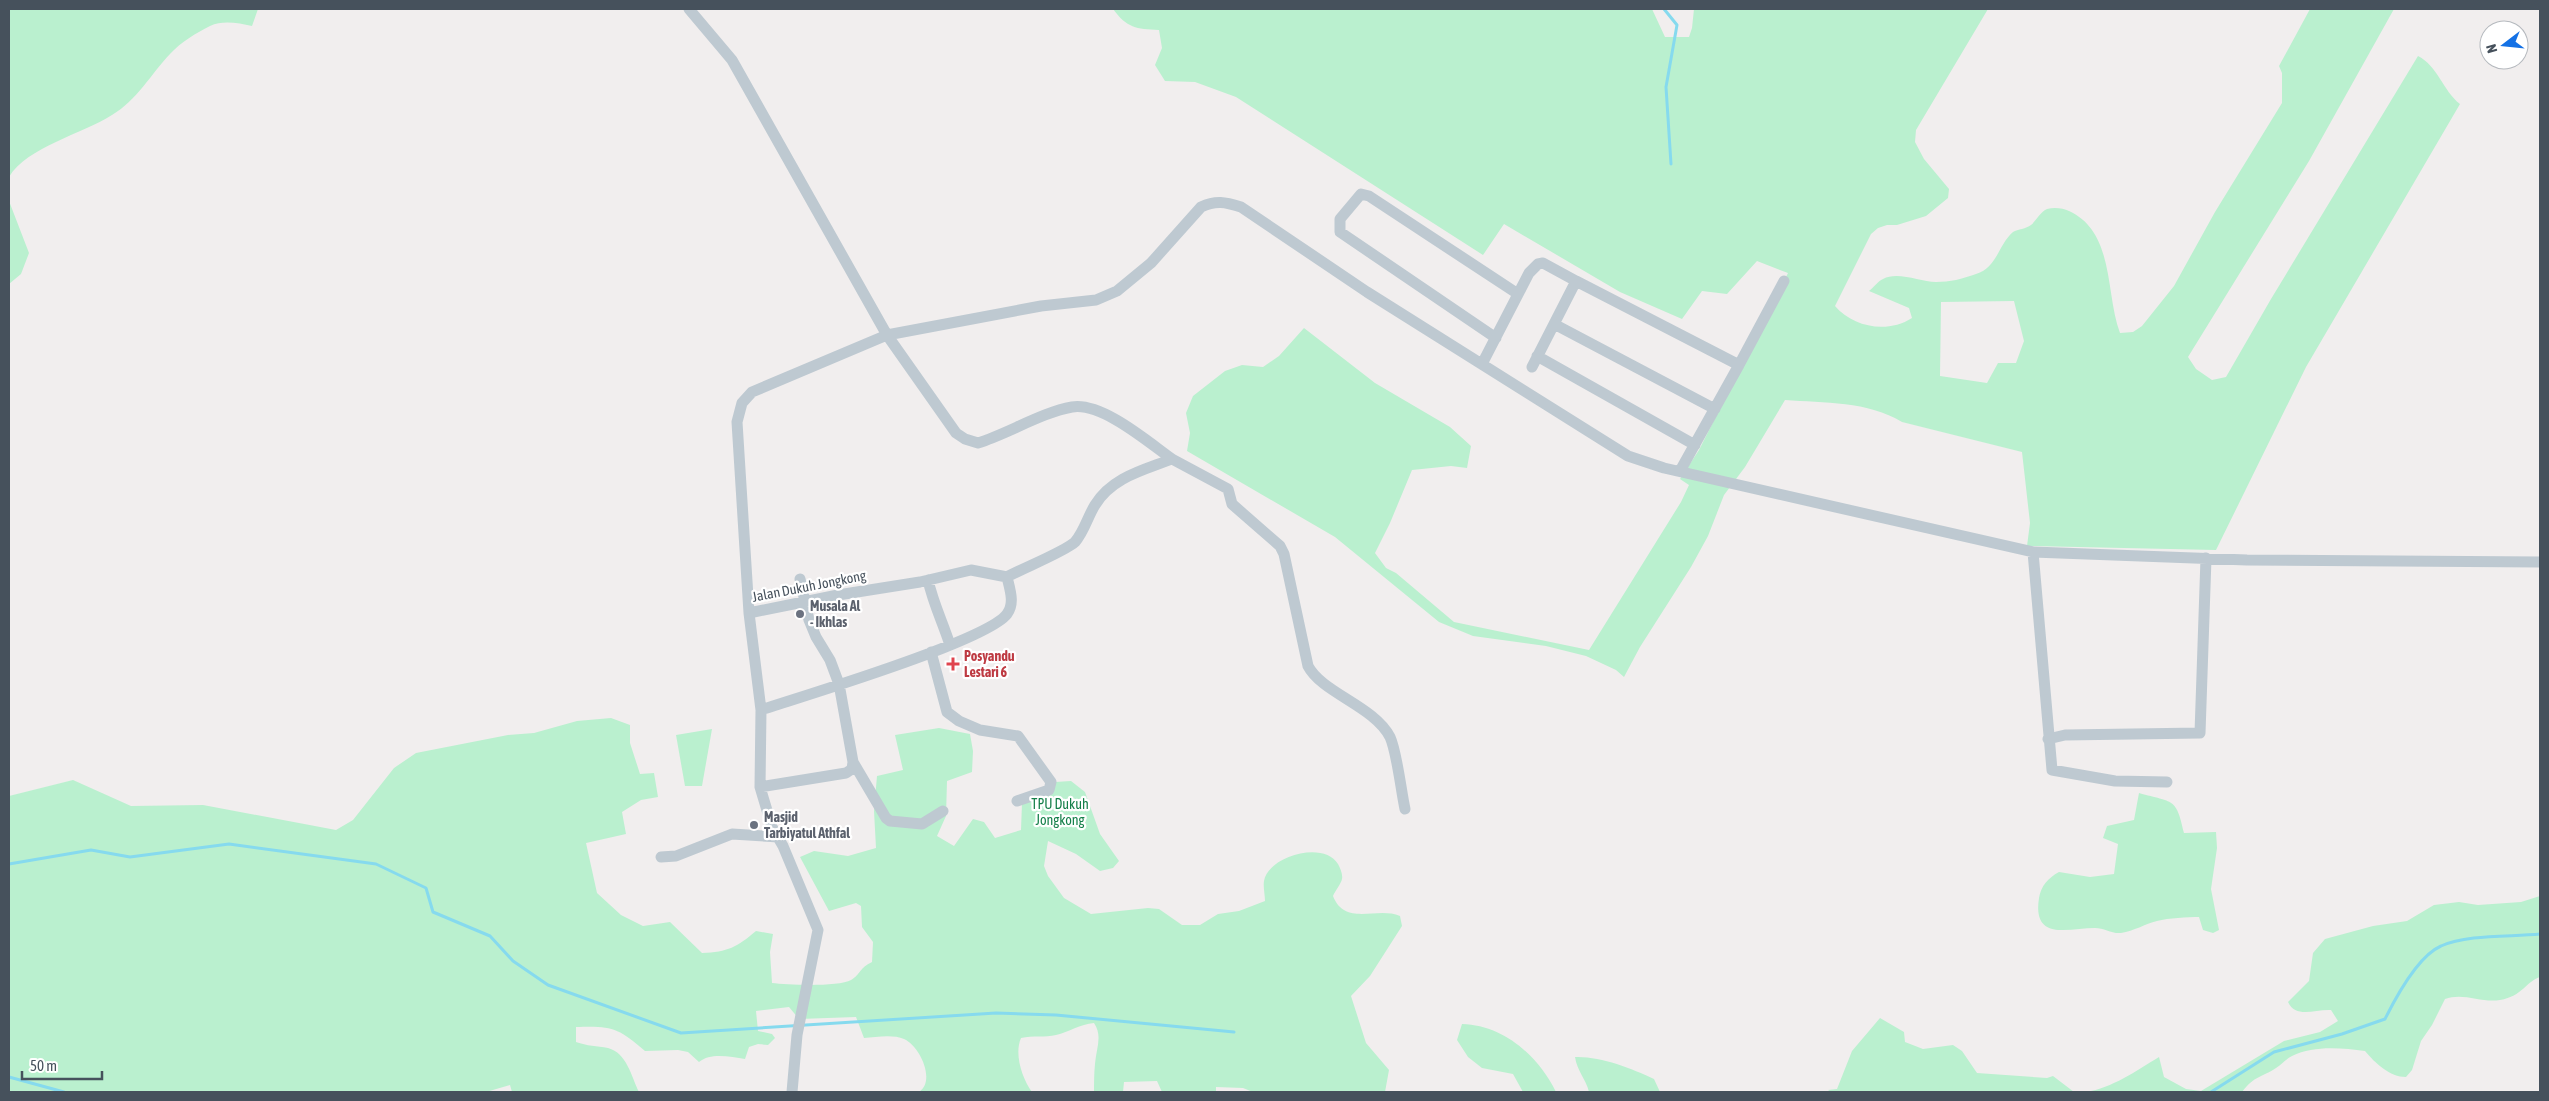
<svg xmlns="http://www.w3.org/2000/svg" width="2549" height="1101" font-family="'Asap Condensed',sans-serif">
<style>
.green{fill:#baf0cf;fill-rule:evenodd}
.lines{fill:none;stroke-linecap:round;stroke-linejoin:round}
.stream{stroke:#86daee;stroke-width:3}
.street{stroke:#bec9d1;stroke-width:11}
.worship-dot{fill:#6b7280;stroke:#fff;stroke-width:2}
.health-dot{fill:#e0444e;stroke:#fff;stroke-width:2}
.labels{text-anchor:middle;dominant-baseline:central;stroke-width:4.5;stroke-linejoin:round;paint-order:stroke}
.street-label{font-size:14px;fill:#46515c;stroke:#fff}
.worship-label{font-size:14px;font-weight:bold;fill:#5b616d;stroke:#fff;text-anchor:start}
.health-label{font-size:14px;font-weight:bold;fill:#be3a42;stroke:#fff;text-anchor:start}
.park-label{font-size:14px;fill:#147f49;stroke:#fff}
</style>
<rect width="100%" height="100%" fill="#f1eeee"/>
<path class="green" d="M 9,9 L 258,9 L 252,26 C 238,23 223,20 210,26 C 196,33 181,42 170,54 C 151,74 137,100 112,115 C 82,134 27,147 9,177 Z
M 1113,9 L 1652,9 L 1665,37 L 1689,37 L 1692,28 L 1694,9 L 1988,9 L 1916,130 L 1915,142 L 1924,159 L 1949,189 L 1948,198 L 1926,216 L 1897,225 L 1887,225 L 1878,228 L 1871,234 L 1835,306 C 1853,327 1887,334 1912,318 L 1909,308 L 1869,291 C 1873,288 1878,281 1883,279 C 1898,271 1920,282 1936,282 C 1950,282 1962,279 1976,274 C 1997,268 1998,245 2013,232 C 2018,229 2026,229 2031,225 C 2036,221 2040,212 2047,209 C 2054,207 2063,208 2069,211 C 2115,232 2105,293 2120,333 L 2133,332 L 2142,326 L 2174,286 L 2215,212 L 2282,103 L 2282,73 L 2279,66 L 2310,9 L 2394,9 L 2309,161 L 2188,357 L 2196,369 L 2212,380 L 2226,377 L 2271,299 L 2418,56 C 2438,66 2443,91 2460,104 L 2306,367 L 2216,550 L 2027,546 L 2030,523 L 2022,452 L 1902,422 C 1868,401 1824,403 1785,400 L 1745,467 L 1724,495 L 1708,536 L 1691,567 L 1640,647 L 1624,677 L 1616,670 L 1586,656 L 1546,646 L 1473,636 L 1439,622 L 1335,537 L 1187,451 L 1190,433 L 1186,413 L 1193,396 L 1225,371 L 1242,365 L 1263,367 L 1279,356 L 1304,328 L 1375,383 L 1450,427 L 1471,446 L 1467,468 L 1451,466 L 1412,470 L 1390,523 L 1375,553 L 1386,568 L 1396,573 L 1454,622 L 1589,650 L 1681,502 L 1689,485 L 1680,479 L 1699,450 L 1788,273 L 1757,261 L 1727,294 L 1702,291 L 1682,319 L 1620,292 L 1504,224 L 1483,255 L 1236,97 L 1195,82 L 1165,81 L 1155,65 L 1162,48 L 1159,30 C 1136,29 1127,28 1113,9 ZM 2014,301 L 2024,341 L 2016,363 L 1998,363 L 1987,383 L 1940,376 L 1941,302 Z
M 9,201 L 29,253 L 21,274 L 9,284 Z
M 611,718 L 630,725 L 630,743 L 640,774 L 654,773 L 658,797 L 641,800 L 622,812 L 626,834 L 586,843 L 597,893 L 621,915 L 643,926 L 670,922 L 702,953 C 728,952 737,947 756,931 L 773,934 L 770,952 L 772,983 C 788,985 839,987 851,980 C 861,974 859,968 872,962 L 873,942 L 862,927 L 861,906 L 856,903 L 829,911 L 800,857 L 814,851 L 848,856 L 876,848 L 874,811 L 877,776 L 903,770 L 895,735 L 939,728 L 970,734 L 973,751 L 972,772 L 947,781 L 946,816 L 937,836 L 954,846 L 973,819 L 984,822 L 995,838 L 1021,830 L 1022,803 L 1055,782 L 1071,781 L 1085,792 L 1100,834 L 1119,861 L 1113,868 L 1100,871 L 1076,854 L 1048,841 L 1044,866 L 1048,876 L 1064,898 L 1091,914 L 1148,908 L 1159,909 L 1182,925 L 1200,925 L 1218,914 L 1239,911 L 1265,901 C 1265,895 1263,887 1264,881 C 1268,856 1324,840 1338,864 C 1340,868 1343,874 1342,879 C 1341,884 1335,891 1333,896 C 1345,927 1377,906 1400,916 L 1402,926 L 1370,976 L 1351,996 L 1366,1043 L 1389,1070 L 1385,1092 L 1253,1092 L 1243,1088 L 1216,1087 L 1216,1092 L 1162,1092 L 1157,1081 L 1124,1082 L 1123,1092 L 1094,1092 C 1094,1083 1094,1074 1095,1064 C 1096,1049 1103,1036 1094,1023 C 1080,1024 1069,1032 1056,1035 C 1045,1038 1033,1035 1021,1038 C 1014,1054 1022,1078 1032,1092 L 919,1092 C 936,1081 920,1046 904,1039 C 893,1034 876,1037 864,1038 L 856,1017 L 799,1019 L 789,1007 L 756,1011 L 758,1031 L 772,1034 L 775,1038 L 768,1045 L 758,1044 L 749,1047 L 745,1059 C 731,1057 711,1052 699,1062 L 688,1052 L 678,1050 L 645,1051 C 617,1027 612,1026 576,1027 L 576,1042 C 587,1046 597,1046 608,1048 C 627,1053 631,1076 639,1092 L 512,1092 L 510,1085 L 486,1092 L 9,1092 L 9,796 L 73,780 L 131,806 L 203,805 L 336,830 L 353,820 L 394,768 L 416,753 L 508,735 L 534,733 L 577,721 Z
M 712,729 L 702,786 L 685,786 L 676,735 Z
M 2139,793 C 2174,803 2176,797 2184,833 L 2216,832 L 2217,848 L 2211,889 L 2219,930 L 2213,933 L 2203,930 L 2199,917 C 2187,917 2169,918 2157,921 C 2145,924 2134,931 2121,933 C 2112,934 2104,928 2095,928 C 2070,928 2032,942 2039,898 C 2041,886 2048,878 2059,872 L 2090,877 L 2114,874 L 2118,844 L 2103,838 L 2107,826 L 2134,820 Z
M 2540,896 L 2540,977 C 2525,982 2523,996 2500,1000 C 2481,1003 2463,992 2445,999 L 2432,1025 L 2421,1041 L 2412,1070 L 2406,1077 C 2390,1077 2375,1063 2365,1051 C 2342,1048 2314,1045 2292,1056 C 2286,1059 2282,1064 2276,1068 C 2261,1078 2255,1075 2242,1092 L 2086,1092 C 2112,1088 2136,1071 2159,1057 L 2164,1077 L 2186,1089 L 2201,1091 L 2284,1041 L 2320,1032 L 2338,1021 L 2331,1010 C 2315,1009 2296,1019 2288,1002 L 2309,981 L 2313,953 L 2325,939 L 2373,926 L 2407,921 L 2434,905 L 2459,902 L 2478,905 L 2521,902 Z
M 1880,1018 L 1904,1032 L 1905,1042 L 1923,1049 L 1953,1045 L 1962,1051 L 1977,1073 L 2047,1078 L 2053,1076 L 2074,1092 L 1831,1092 L 1828,1090 L 1837,1089 L 1852,1051 Z
M 1462,1024 C 1504,1025 1538,1056 1556,1092 L 1523,1092 L 1513,1074 L 1482,1068 L 1468,1057 L 1457,1040 Z
M 1575,1057 C 1600,1056 1631,1068 1654,1079 L 1660,1092 L 1589,1092 C 1586,1079 1577,1071 1575,1057 Z"/>
<g class="lines">
<path class="stream" d="M 1664,9 L 1677,25 L 1666,87 L 1671,164
M 9,864 L 91,850 L 130,857 L 229,844 L 376,864 L 426,888 L 433,912 L 490,936 L 513,961 L 548,985 L 681,1033 L 996,1013 L 1056,1015 L 1234,1032
M 9,1077 L 64,1092
M 2211,1092 L 2274,1052 L 2342,1034 L 2385,1019 C 2396,997 2418,956 2441,946 C 2467,934 2511,937 2540,934"/>
<path class="street" d="M 689,9 L 732,60 L 887,335 L 956,433 L 965,439 L 978,443 C 1007,434 1043,412 1072,407 C 1102,402 1148,442 1172,459
M 1554,324 L 1715,409
M 1496,338 L 1340,232 L 1340,219 L 1361,194 L 1369,196 L 1518,294
M 1537,356 L 1695,445
M 1482,364 L 1529,273 L 1538,264 L 1543,263 L 1576,281
M 1739,365 L 1784,281
M 1532,367 L 1576,281 L 1739,365 L 1680,471
M 2033,552 L 2052,770 L 2115,781 L 2167,782
M 800,579 L 809,620 L 816,637 L 830,660 L 839,684 L 853,762 L 886,818 L 890,821 L 922,824 L 943,811
M 928,580 C 933,603 943,623 950,645
M 749,613 L 838,595 L 920,582 L 971,570 L 1007,577 C 1023,568 1064,552 1075,542 C 1084,532 1088,516 1095,505 C 1112,477 1144,470 1172,459 L 1228,489 L 1232,504 L 1280,546 L 1284,554 L 1308,666 C 1322,693 1374,706 1390,737 C 1397,752 1401,791 1405,809
M 931,652 L 947,712 L 959,721 L 980,730 L 1018,736 L 1051,782 L 1049,790 L 1017,801
M 761,710 C 803,696 987,641 1007,614 C 1015,603 1010,590 1007,577
M 2048,739 L 2065,735 L 2200,733 L 2206,558
M 760,787 L 846,773 L 852,769 L 853,762
M 661,857 L 676,856 L 732,834 L 779,837
M 792,1092 L 797,1035 L 818,930 L 783,846 L 772,827 L 760,787 L 761,710 L 749,613 L 737,422 L 742,403 L 752,392 L 887,335 L 1041,306 L 1096,300 L 1117,291 L 1151,263 L 1201,207 C 1216,200 1225,202 1241,207 L 1367,292 L 1628,456 L 1664,468 L 2033,552 L 2247,560 L 2540,562"/>
</g>
<g class="worship-dot">
<circle cx="800" cy="614" r="5"/>
<circle cx="754" cy="825" r="5"/>
</g>
<path class="health-dot" d="M950.5 656.5h5v5h5v5h-5v5h-5v-5h-5v-5h5z"/>
<g class="labels">
<g class="street-label">
<text transform="translate(809 586) rotate(-11)">Jalan Dukuh Jongkong</text>
</g>
<g class="worship-label">
<text x="810" y="606">Musala Al<tspan x="810" dy="16">- Ikhlas</tspan></text>
<text x="764" y="817">Masjid<tspan x="764" dy="16">Tarbiyatul Athfal</tspan></text>
</g>
<g class="health-label">
<text x="964" y="656">Posyandu<tspan x="964" dy="16">Lestari 6</tspan></text>
</g>
<g class="park-label">
<text x="1060" y="804">TPU Dukuh<tspan x="1060" dy="16">Jongkong</tspan></text>
</g>
</g>
<rect width="2549" height="1101" fill="none" stroke="#46515c" stroke-width="20"/>
<g transform="translate(2504 45) rotate(254)"><circle r="24" fill="#ffffff" stroke="#b5b9be"/>
<path d="M0-4L9 19L0 12L-9 19Z" fill="#1471e5"/>
<text y="-8" font-size="14" font-weight="bold" text-anchor="middle" fill="#46515c">N</text>
</g>
<path d="M22 1071v8h80v-8" fill="none" stroke="#46515c" stroke-width="2.5"/>
<text x="30" y="1071" font-size="15" fill="#46515c" stroke="#ffffff" stroke-width="4" paint-order="stroke">50 m</text>
</svg>
